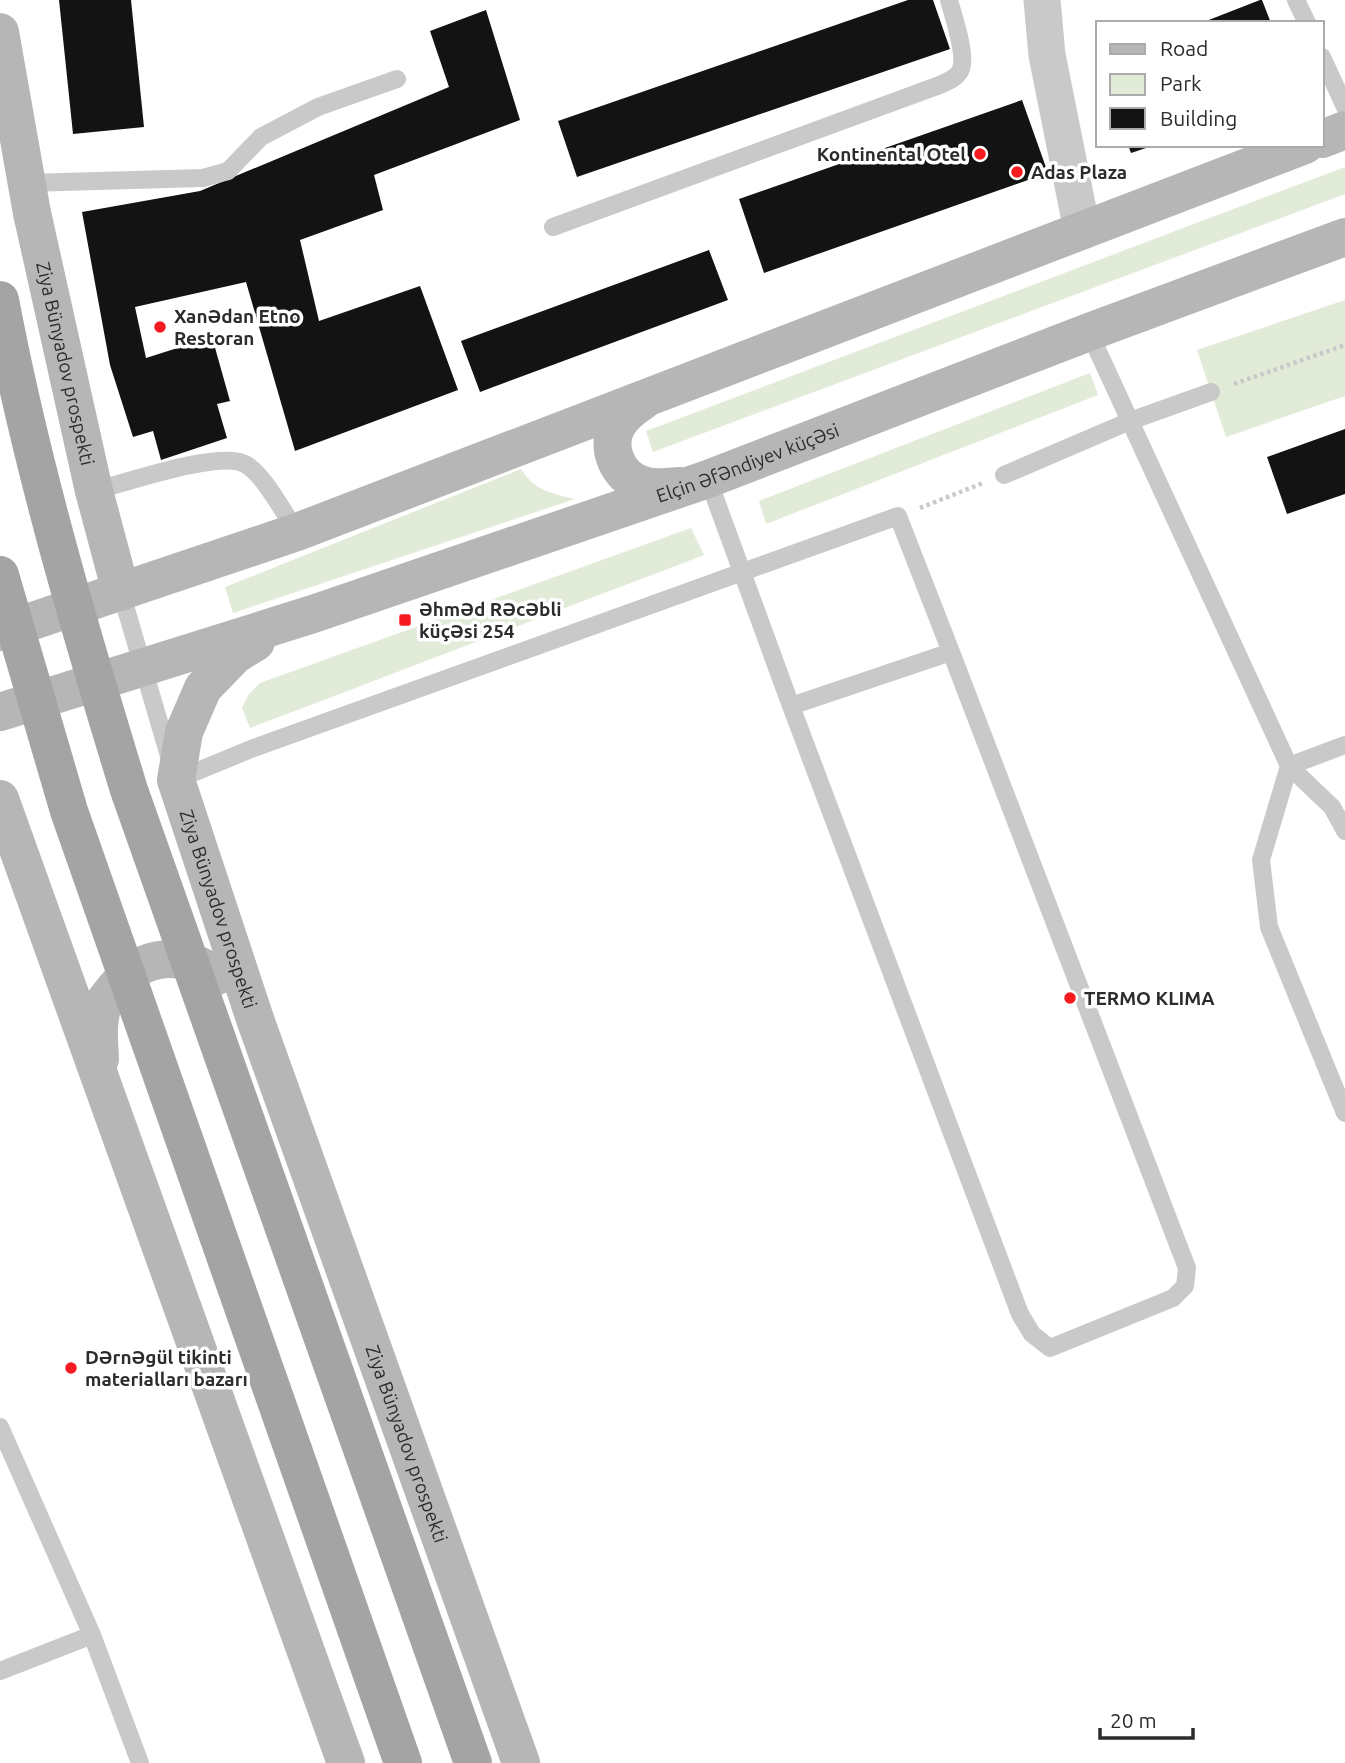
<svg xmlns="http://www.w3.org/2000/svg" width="1345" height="1763" font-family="Ubuntu,sans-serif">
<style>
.green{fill:#e1ebd7}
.building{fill:#131313}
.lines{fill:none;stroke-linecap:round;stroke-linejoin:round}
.path{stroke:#c9c9c9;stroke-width:4.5;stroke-dasharray:3.5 3.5;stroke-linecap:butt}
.service{stroke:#c9c9c9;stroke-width:18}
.minor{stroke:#c9c9c9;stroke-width:37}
.secondary{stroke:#b6b6b6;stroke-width:38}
.primary-bridge{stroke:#a4a4a4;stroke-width:38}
.poi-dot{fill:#f61b21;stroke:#fff;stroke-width:2.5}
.labels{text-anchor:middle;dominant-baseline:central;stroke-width:7;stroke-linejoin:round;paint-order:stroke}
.poi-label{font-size:19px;font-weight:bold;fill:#2c2c2c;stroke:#fff;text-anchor:start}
.street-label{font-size:19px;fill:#2c2c2c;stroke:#fff}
</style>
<rect width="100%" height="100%" fill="#fff"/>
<path class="green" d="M 1345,167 L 1345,194 L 653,452 L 646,431 Z
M 1345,300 L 1345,396 L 1226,437 L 1197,350 Z
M 1090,373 L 1098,395 L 766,524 L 759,501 Z
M 521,469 C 535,491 551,493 575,499 L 233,613 L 225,587 Z
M 691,528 L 704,555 L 250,728 L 242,708 L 249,694 L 260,683 Z"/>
<path class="building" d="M 59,0 L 131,0 L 144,127 L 73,134 Z
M 908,0 L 933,0 L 950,49 L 577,177 L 558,121 Z
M 1260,0 L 1262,0 L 1271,23 L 1201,23 Z
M 486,10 L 520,120 L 374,175 L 383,210 L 300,240 L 319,321 L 420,286 L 458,390 L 295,451 L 246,282 L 135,307 L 146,358 L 212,337 L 230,401 L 217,404 L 227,438 L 161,460 L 153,431 L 133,437 L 110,365 L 82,212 L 200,191 L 449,87 L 430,31 Z
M 1022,100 L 1048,173 L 764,273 L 739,199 Z
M 1128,145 L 1152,145 L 1152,146 L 1131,153 Z
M 709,250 L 728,300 L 480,392 L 461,341 Z
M 1345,429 L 1345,494 L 1287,514 L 1267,457 Z"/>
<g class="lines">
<path class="path" d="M 1234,384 L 1345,345
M 920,508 L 983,483"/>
<path class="service" d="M 1296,0 L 1307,23
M 1322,57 L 1345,107
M 27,183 L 203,178 L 228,171 L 261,137 L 318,107 L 397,79
M 553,227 L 937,86 C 944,83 956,79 960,71 C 968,57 953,16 949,0
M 1089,332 L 1289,766 L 1345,745
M 1004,475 L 1130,421 L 1211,392
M 708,479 L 791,706 L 1020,1314 L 1032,1334 L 1050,1348 L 1173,1298 L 1185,1286 L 1187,1268 L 951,652 L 791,706
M 94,491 C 125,483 219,450 245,464 C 264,474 284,514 297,532
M 121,592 L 176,780 L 251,749 L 898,516 L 951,652
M 1345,831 L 1332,807 L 1289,766 L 1261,860 L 1269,927 L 1345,1113
M 0,1427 L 92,1635 L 140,1763
M 0,1671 L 92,1635"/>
<path class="minor" d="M 1042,0 L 1047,55 L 1082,230"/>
<g class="secondary">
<path id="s1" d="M 0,32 L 32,213 L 94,491 L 121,592"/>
<path d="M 1322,139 L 1345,130"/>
<path d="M 643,401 C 634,407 624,414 618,424 C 605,445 616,475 640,484 C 653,489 665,487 679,486"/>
<path d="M 0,632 L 297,532 L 1305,145"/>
<path id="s2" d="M 256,642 L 235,655 L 203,688 L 184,732 L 176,780 L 255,1019 L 521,1763"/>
<path id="s3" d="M 0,712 L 313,614 L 708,479 L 1089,332 L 1345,237"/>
<path d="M 0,799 L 346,1763"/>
<path d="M 100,1059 C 99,1041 97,1022 103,1005 C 105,999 111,993 116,987 C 143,953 183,951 217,976"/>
</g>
<path class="primary-bridge" d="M 0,300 C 31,464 80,630 129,790 L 473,1763
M 0,575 L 69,811 L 403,1763"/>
</g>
<g class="poi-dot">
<circle cx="980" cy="154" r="7"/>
<circle cx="1017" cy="172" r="7"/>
<circle cx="160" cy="327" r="7"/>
<rect x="398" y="613" width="14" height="14" rx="3.5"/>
<circle cx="1070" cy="998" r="7"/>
<circle cx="71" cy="1368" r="7"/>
</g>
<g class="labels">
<g class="poi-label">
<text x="966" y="154" text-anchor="end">Kontinental Otel</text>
<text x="1031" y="172">Adas Plaza</text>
<text x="174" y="316">Xanədan Etno<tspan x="174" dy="22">Restoran</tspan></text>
<text x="419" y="609">Əhməd Rəcəbli<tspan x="419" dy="22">küçəsi 254</tspan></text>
<text x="1084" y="998">TERMO KLIMA</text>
<text x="85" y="1357">Dərnəgül tikinti<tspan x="85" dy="22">materialları bazarı</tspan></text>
</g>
<g class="street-label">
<text stroke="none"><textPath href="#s1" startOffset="338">Ziya Bünyadov prospekti</textPath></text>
<text stroke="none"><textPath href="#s3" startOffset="788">Elçin Əfəndiyev küçəsi</textPath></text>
<text stroke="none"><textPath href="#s2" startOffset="303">Ziya Bünyadov prospekti</textPath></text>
<text stroke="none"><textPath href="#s2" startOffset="870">Ziya Bünyadov prospekti</textPath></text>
</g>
</g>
<rect x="1096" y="21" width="228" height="126" fill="#ffffff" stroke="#ababab" stroke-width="2"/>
<rect x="1110" y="44" width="35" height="10" fill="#b6b6b6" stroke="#ababab" stroke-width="2"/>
<text x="1160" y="56" font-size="21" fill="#2c2c2c">Road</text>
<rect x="1110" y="74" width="35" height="21" fill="#e1ebd7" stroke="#ababab" stroke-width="2"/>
<text x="1160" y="91" font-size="21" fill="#2c2c2c">Park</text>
<rect x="1110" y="108" width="35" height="21" fill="#131313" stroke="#ababab" stroke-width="2"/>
<text x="1160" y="126" font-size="21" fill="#2c2c2c">Building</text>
<path d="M1100 1728v10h93v-10" fill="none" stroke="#2c2c2c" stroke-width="3.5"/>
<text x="1110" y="1728" font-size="21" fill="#2c2c2c" stroke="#ffffff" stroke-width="5" paint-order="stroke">20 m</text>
</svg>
